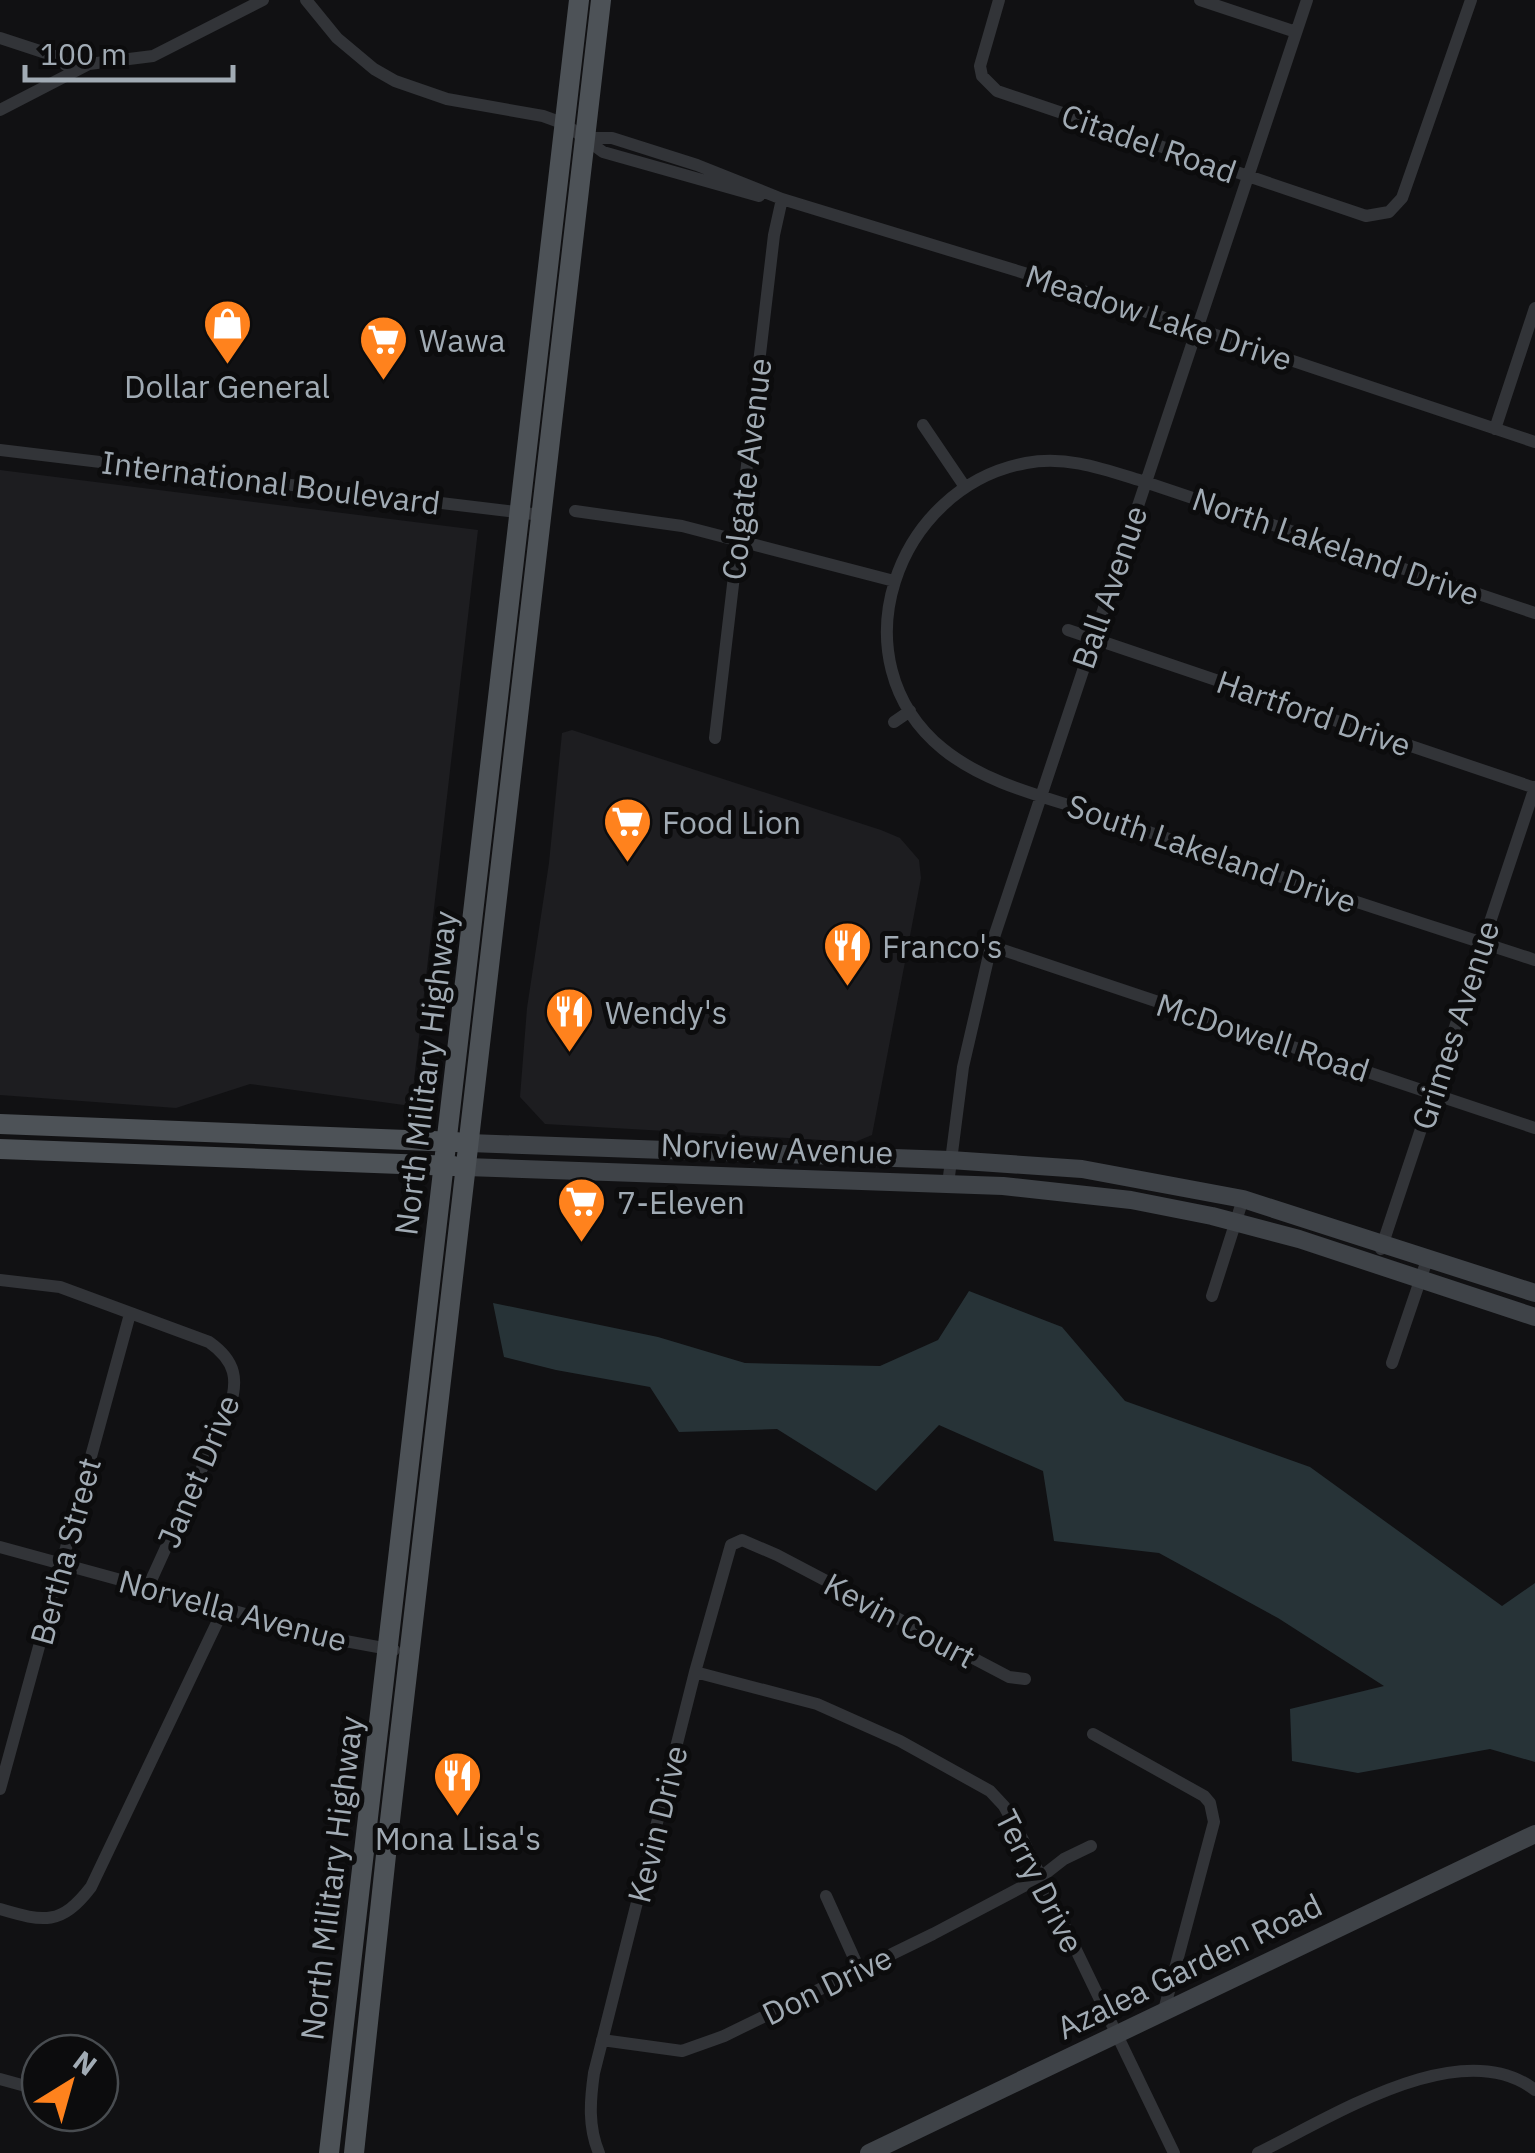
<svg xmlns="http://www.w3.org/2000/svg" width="1535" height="2153" font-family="'IBM Plex Sans',sans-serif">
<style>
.built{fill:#1d1d20}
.water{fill:#273337}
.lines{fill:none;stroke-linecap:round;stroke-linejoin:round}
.street{stroke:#323438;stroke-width:12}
.secondary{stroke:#3f4348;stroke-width:18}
.primary{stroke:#4d5257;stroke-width:20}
.labels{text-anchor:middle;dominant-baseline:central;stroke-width:10;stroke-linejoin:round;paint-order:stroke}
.street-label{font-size:32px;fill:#a1abb4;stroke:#0c0c0d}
.poi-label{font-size:32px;fill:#a1abb4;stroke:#0c0c0d;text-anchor:start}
</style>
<rect width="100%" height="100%" fill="#111113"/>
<path class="built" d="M 0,470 L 478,530 L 411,1106 L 250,1084 L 176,1108 L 0,1095 Z
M 572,730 L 881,830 L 900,838 L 919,860 L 921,878 L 872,1135 L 855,1142 L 545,1124 L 520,1097 L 527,1008 L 549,863 L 562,733 Z"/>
<path class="water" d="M 969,1291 L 1062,1327 L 1125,1401 L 1310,1467 L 1502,1606 L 1535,1583 L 1535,1762 L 1490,1749 L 1358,1773 L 1292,1761 L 1290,1709 L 1384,1686 L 1278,1618 L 1159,1553 L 1054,1541 L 1043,1471 L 939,1425 L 876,1491 L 777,1429 L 679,1432 L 650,1387 L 556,1370 L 504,1357 L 493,1303 L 658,1337 L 745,1363 L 880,1366 L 938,1340 Z"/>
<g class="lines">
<path class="street" d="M 306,0 L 337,38 L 374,69 L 395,81 L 447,99 L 543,116 L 565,124 L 603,152 L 759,196
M 999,0 L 980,66 L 982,76 L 997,91 L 1366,216 L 1389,212 L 1402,198 L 1471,0
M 1200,0 L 1296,32
M 0,38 L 52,55 L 73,70
M 0,110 L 89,64 L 153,56 L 263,0
M 585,138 L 612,138 L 697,165 L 782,199 L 1093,294 L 1535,442
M 923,425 L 965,487
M 1495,429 L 1535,308
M 0,450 L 541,515
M 575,511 L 682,526 L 894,581
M 1535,613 L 1145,482 C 1106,470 1068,455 1026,463 C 896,487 834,660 943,749 C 987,785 1050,798 1103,816 C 1246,867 1391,913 1535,960
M 1068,630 L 1535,788
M 894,722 L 910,711
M 715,738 L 774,235 L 782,199
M 991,946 L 1535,1128
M 948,1184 L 963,1067 L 991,946 L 1307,0
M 1381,1249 L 1535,787
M 0,1280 L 60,1287 L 209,1342 C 236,1361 239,1380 229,1409 L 148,1587
M 1212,1296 L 1243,1199
M 1392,1363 L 1428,1257
M 0,1547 L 340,1640 L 394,1650
M 695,1672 L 817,1704 L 900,1741 L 990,1791 L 1004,1806 L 1023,1840 L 1174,2153
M 1093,1734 L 1204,1796 L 1210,1803 L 1214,1822 L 1164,2010
M 0,1789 L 130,1314
M 826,1896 L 859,1969
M 0,1909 C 44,1922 61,1926 91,1887 L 224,1608
M 602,2040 L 682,2051 L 724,2036 L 933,1934 L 1041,1877 L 1064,1859 L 1091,1846
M 0,2079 L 40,2090
M 599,2153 C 588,2127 590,2101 594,2073 L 695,1672 L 731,1545 L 742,1540 L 777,1555 L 1009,1677 L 1025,1679
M 1258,2153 C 1329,2119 1461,2032 1535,2090"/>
<path class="secondary" d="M 469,1143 L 950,1160 L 1082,1169 L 1243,1199 L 1535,1293
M 466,1167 L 1003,1186 L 1131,1200 L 1212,1216 L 1299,1239 L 1535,1317
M 869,2153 L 1535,1834"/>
<path class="primary" d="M 0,1124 L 457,1142
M 0,1149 L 454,1166
M 329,2153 L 579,0
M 354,2153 L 386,1855 L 601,0"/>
</g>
<defs>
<symbol id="shop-pin" viewBox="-11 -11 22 30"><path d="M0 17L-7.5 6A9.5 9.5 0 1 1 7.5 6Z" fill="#ff821d" stroke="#0c0c0d"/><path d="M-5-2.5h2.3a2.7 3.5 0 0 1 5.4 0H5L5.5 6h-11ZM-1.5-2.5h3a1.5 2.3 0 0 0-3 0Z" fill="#fff"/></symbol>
<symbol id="supermarket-pin" viewBox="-11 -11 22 30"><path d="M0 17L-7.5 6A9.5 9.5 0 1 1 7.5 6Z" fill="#ff821d" stroke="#0c0c0d"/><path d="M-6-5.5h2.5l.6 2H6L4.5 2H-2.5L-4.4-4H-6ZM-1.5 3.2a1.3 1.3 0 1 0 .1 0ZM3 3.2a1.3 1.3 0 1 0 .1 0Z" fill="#fff"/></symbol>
<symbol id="restaurant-pin" viewBox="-11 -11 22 30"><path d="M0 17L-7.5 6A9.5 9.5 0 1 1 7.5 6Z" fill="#ff821d" stroke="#0c0c0d"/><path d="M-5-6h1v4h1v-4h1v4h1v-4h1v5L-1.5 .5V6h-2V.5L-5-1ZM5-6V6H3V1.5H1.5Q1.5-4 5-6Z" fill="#fff"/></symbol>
</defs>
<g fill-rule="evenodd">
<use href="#shop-pin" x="200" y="296" width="55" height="75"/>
<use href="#supermarket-pin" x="356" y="312" width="55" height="75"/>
<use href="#supermarket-pin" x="600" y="794" width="55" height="75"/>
<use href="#restaurant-pin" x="820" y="918" width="55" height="75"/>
<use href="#restaurant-pin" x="542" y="984" width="55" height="75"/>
<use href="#supermarket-pin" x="554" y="1174" width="55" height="75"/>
<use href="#restaurant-pin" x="430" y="1748" width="55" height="75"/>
</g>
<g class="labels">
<g class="street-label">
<text transform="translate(1149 143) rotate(19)">Citadel Road</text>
<text transform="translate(1159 317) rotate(18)">Meadow Lake Drive</text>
<text transform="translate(746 469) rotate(-83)">Colgate Avenue</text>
<text transform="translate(271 482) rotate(7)">International Boulevard</text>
<text transform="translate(1336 546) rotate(19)">North Lakeland Drive</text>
<text transform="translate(1109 587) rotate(-71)">Ball Avenue</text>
<text transform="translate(1314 713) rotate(19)">Hartford Drive</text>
<text transform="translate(1212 853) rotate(19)">South Lakeland Drive</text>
<text transform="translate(1455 1025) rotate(-72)">Grimes Avenue</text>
<text transform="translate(1263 1037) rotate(18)">McDowell Road</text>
<text transform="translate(425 1073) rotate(-83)">North Military Highway</text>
<text transform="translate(777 1148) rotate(2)">Norview Avenue</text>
<text transform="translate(198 1471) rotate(-67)">Janet Drive</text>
<text transform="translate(65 1551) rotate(-75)">Bertha Street</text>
<text transform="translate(233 1610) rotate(15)">Norvella Avenue</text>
<text transform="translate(900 1620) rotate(28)">Kevin Court</text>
<text transform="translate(657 1824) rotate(-76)">Kevin Drive</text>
<text transform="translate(331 1878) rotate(-83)">North Military Highway</text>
<text transform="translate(1040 1881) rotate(63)">Terry Drive</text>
<text transform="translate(1189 1966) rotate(-26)">Azalea Garden Road</text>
<text transform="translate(827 1985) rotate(-26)">Don Drive</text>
</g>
<g class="poi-label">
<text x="419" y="340">Wawa</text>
<text x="227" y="386" text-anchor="middle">Dollar General</text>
<text x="662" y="822">Food Lion</text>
<text x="882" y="946">Franco's</text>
<text x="605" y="1012">Wendy's</text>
<text x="617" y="1202">7-Eleven</text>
<text x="458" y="1838" text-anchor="middle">Mona Lisa's</text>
</g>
</g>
<g transform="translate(70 2083) rotate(37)"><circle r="48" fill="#0c0c0d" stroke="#484c50" stroke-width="2.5"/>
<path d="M0-8L18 38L0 25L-18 38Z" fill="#ff821d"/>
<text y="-15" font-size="28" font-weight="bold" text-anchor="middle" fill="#a1abb4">N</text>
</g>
<path d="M25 65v15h208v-15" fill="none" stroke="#a1abb4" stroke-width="5"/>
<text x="40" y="65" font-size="30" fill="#a1abb4" stroke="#0c0c0d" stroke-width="8" paint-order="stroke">100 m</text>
</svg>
